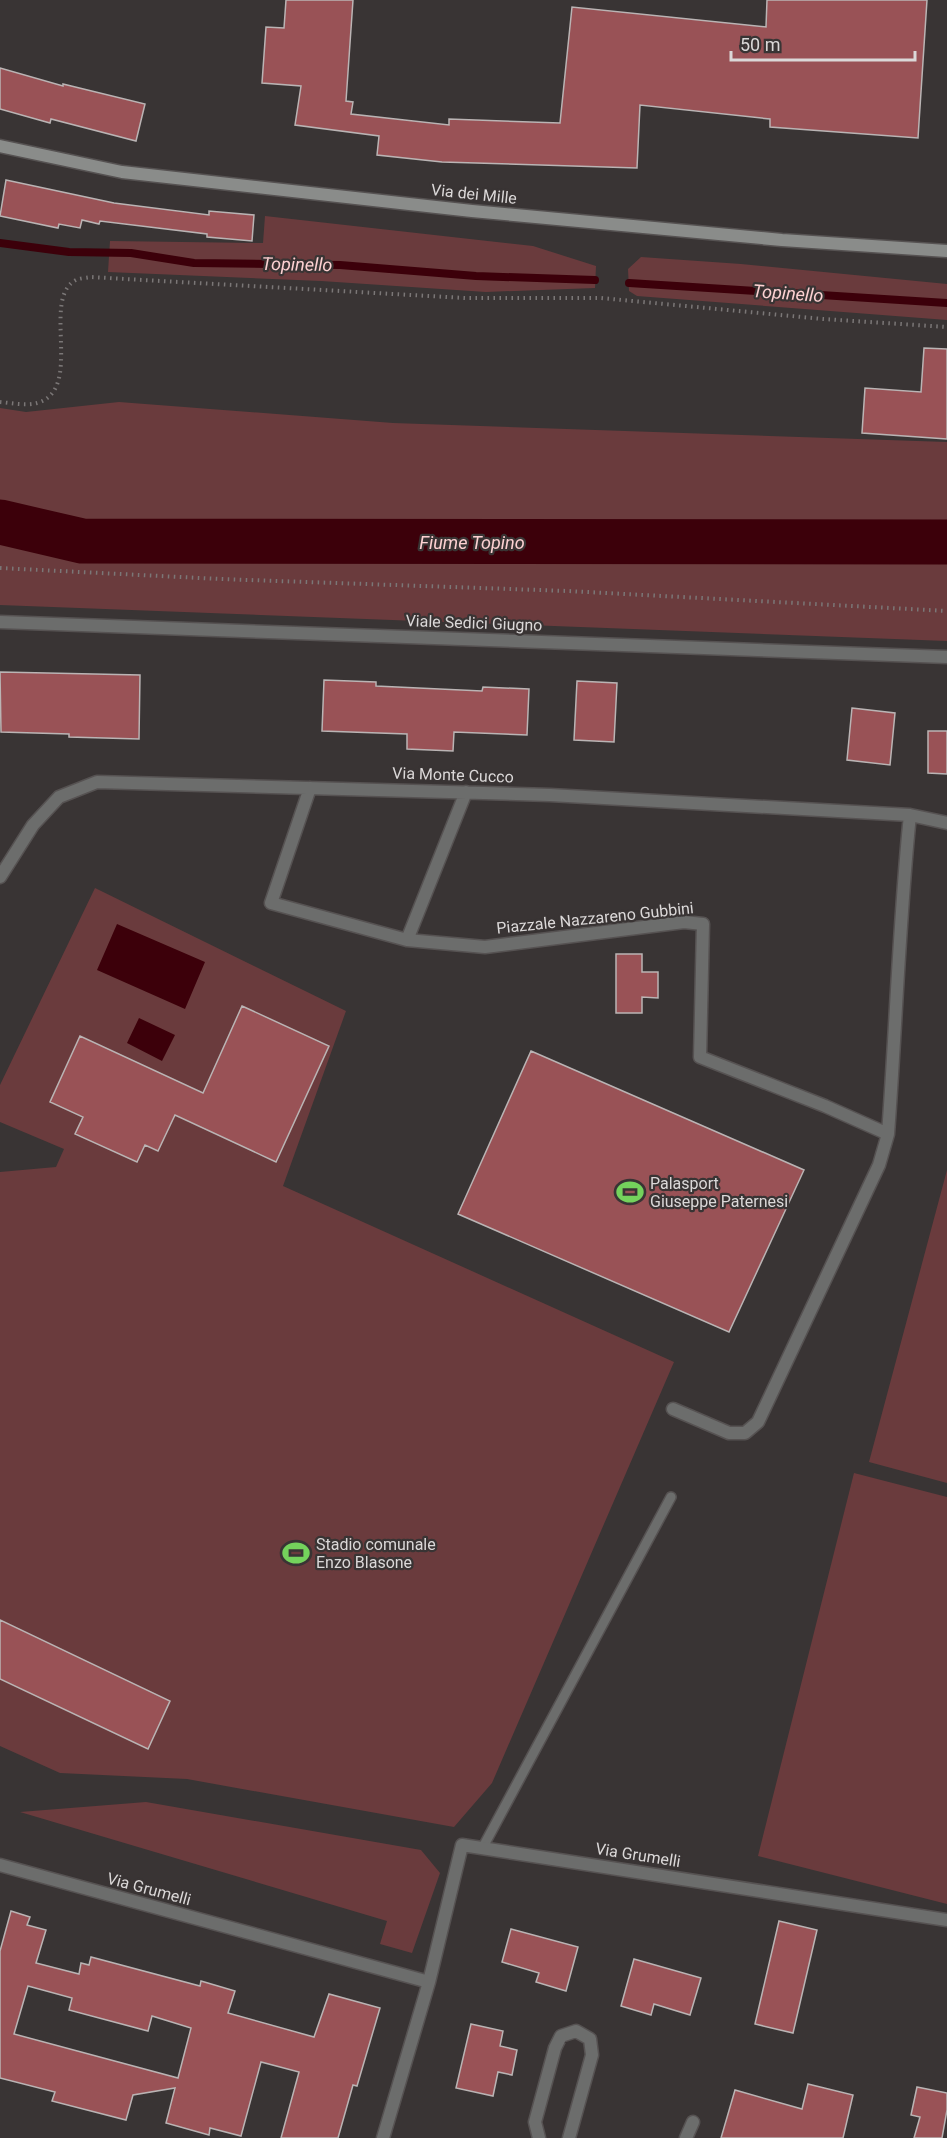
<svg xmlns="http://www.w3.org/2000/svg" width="947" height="2138" font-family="Roboto,sans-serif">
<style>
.green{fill:#6a3b3d}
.water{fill:#3c000a}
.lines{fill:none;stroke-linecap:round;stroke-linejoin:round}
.stream{stroke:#3c000a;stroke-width:8}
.river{stroke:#3c000a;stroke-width:45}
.building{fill:#995256;stroke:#bab4b4;stroke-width:1.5;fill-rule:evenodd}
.service-casing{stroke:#565252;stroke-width:12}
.minor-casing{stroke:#565252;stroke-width:15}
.tertiary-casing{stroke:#565252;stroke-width:15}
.secondary-casing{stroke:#565252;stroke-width:15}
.path{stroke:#7b7777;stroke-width:4;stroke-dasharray:1.5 4.5;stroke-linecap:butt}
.service{stroke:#6c6d6c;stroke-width:9}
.minor{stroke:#6c6d6c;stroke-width:12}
.tertiary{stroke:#6c6d6c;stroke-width:12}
.secondary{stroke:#8a8c8a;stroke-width:12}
.labels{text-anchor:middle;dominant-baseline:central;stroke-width:4.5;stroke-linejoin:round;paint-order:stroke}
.street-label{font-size:16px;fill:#dbd8d8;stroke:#393434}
.poi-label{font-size:16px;fill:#dbd8d8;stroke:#393434;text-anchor:start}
.water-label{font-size:18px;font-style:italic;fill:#fdd1d2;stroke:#393434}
</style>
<rect width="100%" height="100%" fill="#393434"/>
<path class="green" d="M 265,216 L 533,246 L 596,266 L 595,288 L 486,292 L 321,281 L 108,272 L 110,241 L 263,243 Z
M 641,257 L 741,264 L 947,284 L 947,320 L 637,296 L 629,291 L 628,269 Z
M 119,402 L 393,423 L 947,442 L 947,641 L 0,605 L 0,408 L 26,412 Z
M 95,888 L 346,1011 L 283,1186 L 674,1362 L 492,1783 L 454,1827 L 187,1779 L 60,1773 L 0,1746 L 0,1172 L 56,1167 L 64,1149 L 0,1122 L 0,1085 Z
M 947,1170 L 947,1483 L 869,1462 Z
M 854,1473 L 947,1497 L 947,1904 L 758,1856 Z
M 146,1802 L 421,1850 L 440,1873 L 412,1953 L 380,1944 L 387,1921 L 20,1812 Z"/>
<path class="water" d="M 117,924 L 205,962 L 185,1009 L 97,970 Z
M 139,1018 L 175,1035 L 162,1061 L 127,1043 Z"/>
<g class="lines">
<path class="stream" d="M 0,243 L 69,252 L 131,253 L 194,263 L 340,265 L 476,276 L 595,280
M 629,283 L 947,303"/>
<path class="river" d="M 0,522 L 82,541 L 947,542"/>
</g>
<path class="building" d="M 286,0 L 353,0 L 346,101 L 353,102 L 351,114 L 449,125 L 449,119 L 560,123 L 572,7 L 766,27 L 767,0 L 927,0 L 918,138 L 770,127 L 770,119 L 640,105 L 637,168 L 442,162 L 377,155 L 379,136 L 295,125 L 301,86 L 262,83 L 266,27 L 284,28 Z
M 0,68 L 63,86 L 63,84 L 145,104 L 136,141 L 51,119 L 50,123 L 0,109 Z
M 6,180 L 114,203 L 209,215 L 209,211 L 254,215 L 252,241 L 207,237 L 207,234 L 100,221 L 99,224 L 82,220 L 80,228 L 59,224 L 58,228 L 0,216 Z
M 924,348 L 947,349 L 947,439 L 862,433 L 865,388 L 921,392 Z
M 0,672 L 140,675 L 139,739 L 69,737 L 69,734 L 1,732 Z
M 324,680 L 376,682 L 376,686 L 482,691 L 483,687 L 529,689 L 527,735 L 454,732 L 453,751 L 407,749 L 407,734 L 322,731 Z
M 577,681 L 617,683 L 614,742 L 574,740 Z
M 852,708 L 895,713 L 890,765 L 847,760 Z
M 928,731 L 947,731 L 947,774 L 928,773 Z
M 616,954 L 642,954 L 642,972 L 658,972 L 658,998 L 642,997 L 642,1013 L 616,1013 Z
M 242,1006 L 329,1046 L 276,1162 L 175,1115 L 158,1151 L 145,1145 L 137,1162 L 75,1134 L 83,1117 L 50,1102 L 80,1036 L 203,1093 Z
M 531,1051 L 804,1170 L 729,1332 L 458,1214 Z
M 0,1620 L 170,1701 L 148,1749 L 0,1679 Z
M 11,1911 L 30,1917 L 27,1925 L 46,1930 L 36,1963 L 79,1974 L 81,1963 L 89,1965 L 91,1957 L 200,1986 L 201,1981 L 235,1991 L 228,2013 L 314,2037 L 329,1994 L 380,2008 L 357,2086 L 353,2085 L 338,2138 L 281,2138 L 299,2072 L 261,2062 L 241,2136 L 210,2128 L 209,2135 L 166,2123 L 175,2088 L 133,2095 L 126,2120 L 52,2101 L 55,2092 L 0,2078 L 0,1951 ZM 28,1986 L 72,1998 L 69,2010 L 148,2031 L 152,2016 L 191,2028 L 178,2078 L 14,2034 Z
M 779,1921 L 817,1930 L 793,2033 L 755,2024 Z
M 511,1929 L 578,1947 L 566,1991 L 536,1982 L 539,1973 L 502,1962 Z
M 634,1959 L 701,1978 L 690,2015 L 654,2004 L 651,2015 L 621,2006 Z
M 471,2024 L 503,2031 L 500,2046 L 517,2050 L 512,2075 L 498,2072 L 493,2096 L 456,2088 Z
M 808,2084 L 853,2095 L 843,2138 L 721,2138 L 735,2090 L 802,2109 Z
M 917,2087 L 947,2093 L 947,2110 L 942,2138 L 914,2138 L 920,2117 L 911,2115 Z"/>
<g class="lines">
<defs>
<path id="service" d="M 483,1847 L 671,1497"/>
<path id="minor" d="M 310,788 L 271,903 L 407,940 L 485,947 L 684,922 L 703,924 L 700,1057 L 825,1106 L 888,1134 C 896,1027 899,921 910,815
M 0,877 L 33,825 L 59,797 L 97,782 L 550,795 L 910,815 L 947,823
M 407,940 L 466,792
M 673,1409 L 729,1433 L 745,1433 L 758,1422 L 879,1165 L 888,1134
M 0,1865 L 429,1982
M 383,2138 L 429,1982 L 462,1845 L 947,1920
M 539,2138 L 535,2122 L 555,2048 L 561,2036 L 576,2031 L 590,2039 L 592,2055 L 569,2138
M 686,2138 L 693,2122"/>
<path id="tertiary" d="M 0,622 L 947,657"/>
<path id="secondary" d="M 0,146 L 122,172 L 472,211 L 782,240 L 947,251"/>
</defs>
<use href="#service" class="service-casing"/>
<use href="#minor" class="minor-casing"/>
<use href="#tertiary" class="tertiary-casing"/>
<use href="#secondary" class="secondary-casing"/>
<path class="path" d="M 0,402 C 11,403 26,406 37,403 C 85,390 40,298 76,280 C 80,278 86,278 90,277 L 465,298 L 601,298 L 823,319 L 947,327
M 0,568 L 220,579 L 568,591 L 947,611"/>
<use href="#service" class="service"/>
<use href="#minor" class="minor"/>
<use href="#tertiary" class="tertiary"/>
<use href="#secondary" class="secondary"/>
</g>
<defs>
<symbol id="stadium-bare" viewBox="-9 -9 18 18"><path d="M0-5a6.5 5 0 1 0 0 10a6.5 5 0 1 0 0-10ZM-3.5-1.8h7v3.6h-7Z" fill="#74d25c" stroke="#393434" stroke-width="2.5" paint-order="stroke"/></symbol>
</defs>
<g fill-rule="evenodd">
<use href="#stadium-bare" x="611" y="1173" width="38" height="38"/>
<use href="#stadium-bare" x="277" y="1534" width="38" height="38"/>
</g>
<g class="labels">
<g class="street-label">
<text transform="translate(474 194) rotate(6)">Via dei Mille</text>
<text transform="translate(474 623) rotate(2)">Viale Sedici Giugno</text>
<text transform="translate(453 775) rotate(2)">Via Monte Cucco</text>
<text transform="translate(595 918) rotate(-6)">Piazzale Nazzareno Gubbini</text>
<text transform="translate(638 1855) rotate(9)">Via Grumelli</text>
<text transform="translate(149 1889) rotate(15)">Via Grumelli</text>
</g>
<g class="poi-label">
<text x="650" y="1183">Palasport<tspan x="650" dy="18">Giuseppe Paternesi</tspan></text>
<text x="316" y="1544">Stadio comunale<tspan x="316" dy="18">Enzo Blasone</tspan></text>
</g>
<g class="water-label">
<text transform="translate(297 264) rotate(1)">Topinello</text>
<text transform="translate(788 293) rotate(4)">Topinello</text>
<text x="472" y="542">Fiume Topino</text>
</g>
</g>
<path d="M731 51v9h184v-9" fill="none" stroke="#dbd8d8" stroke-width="3"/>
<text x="740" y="51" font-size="18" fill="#dbd8d8" stroke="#393434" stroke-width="4.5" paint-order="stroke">50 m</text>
</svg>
